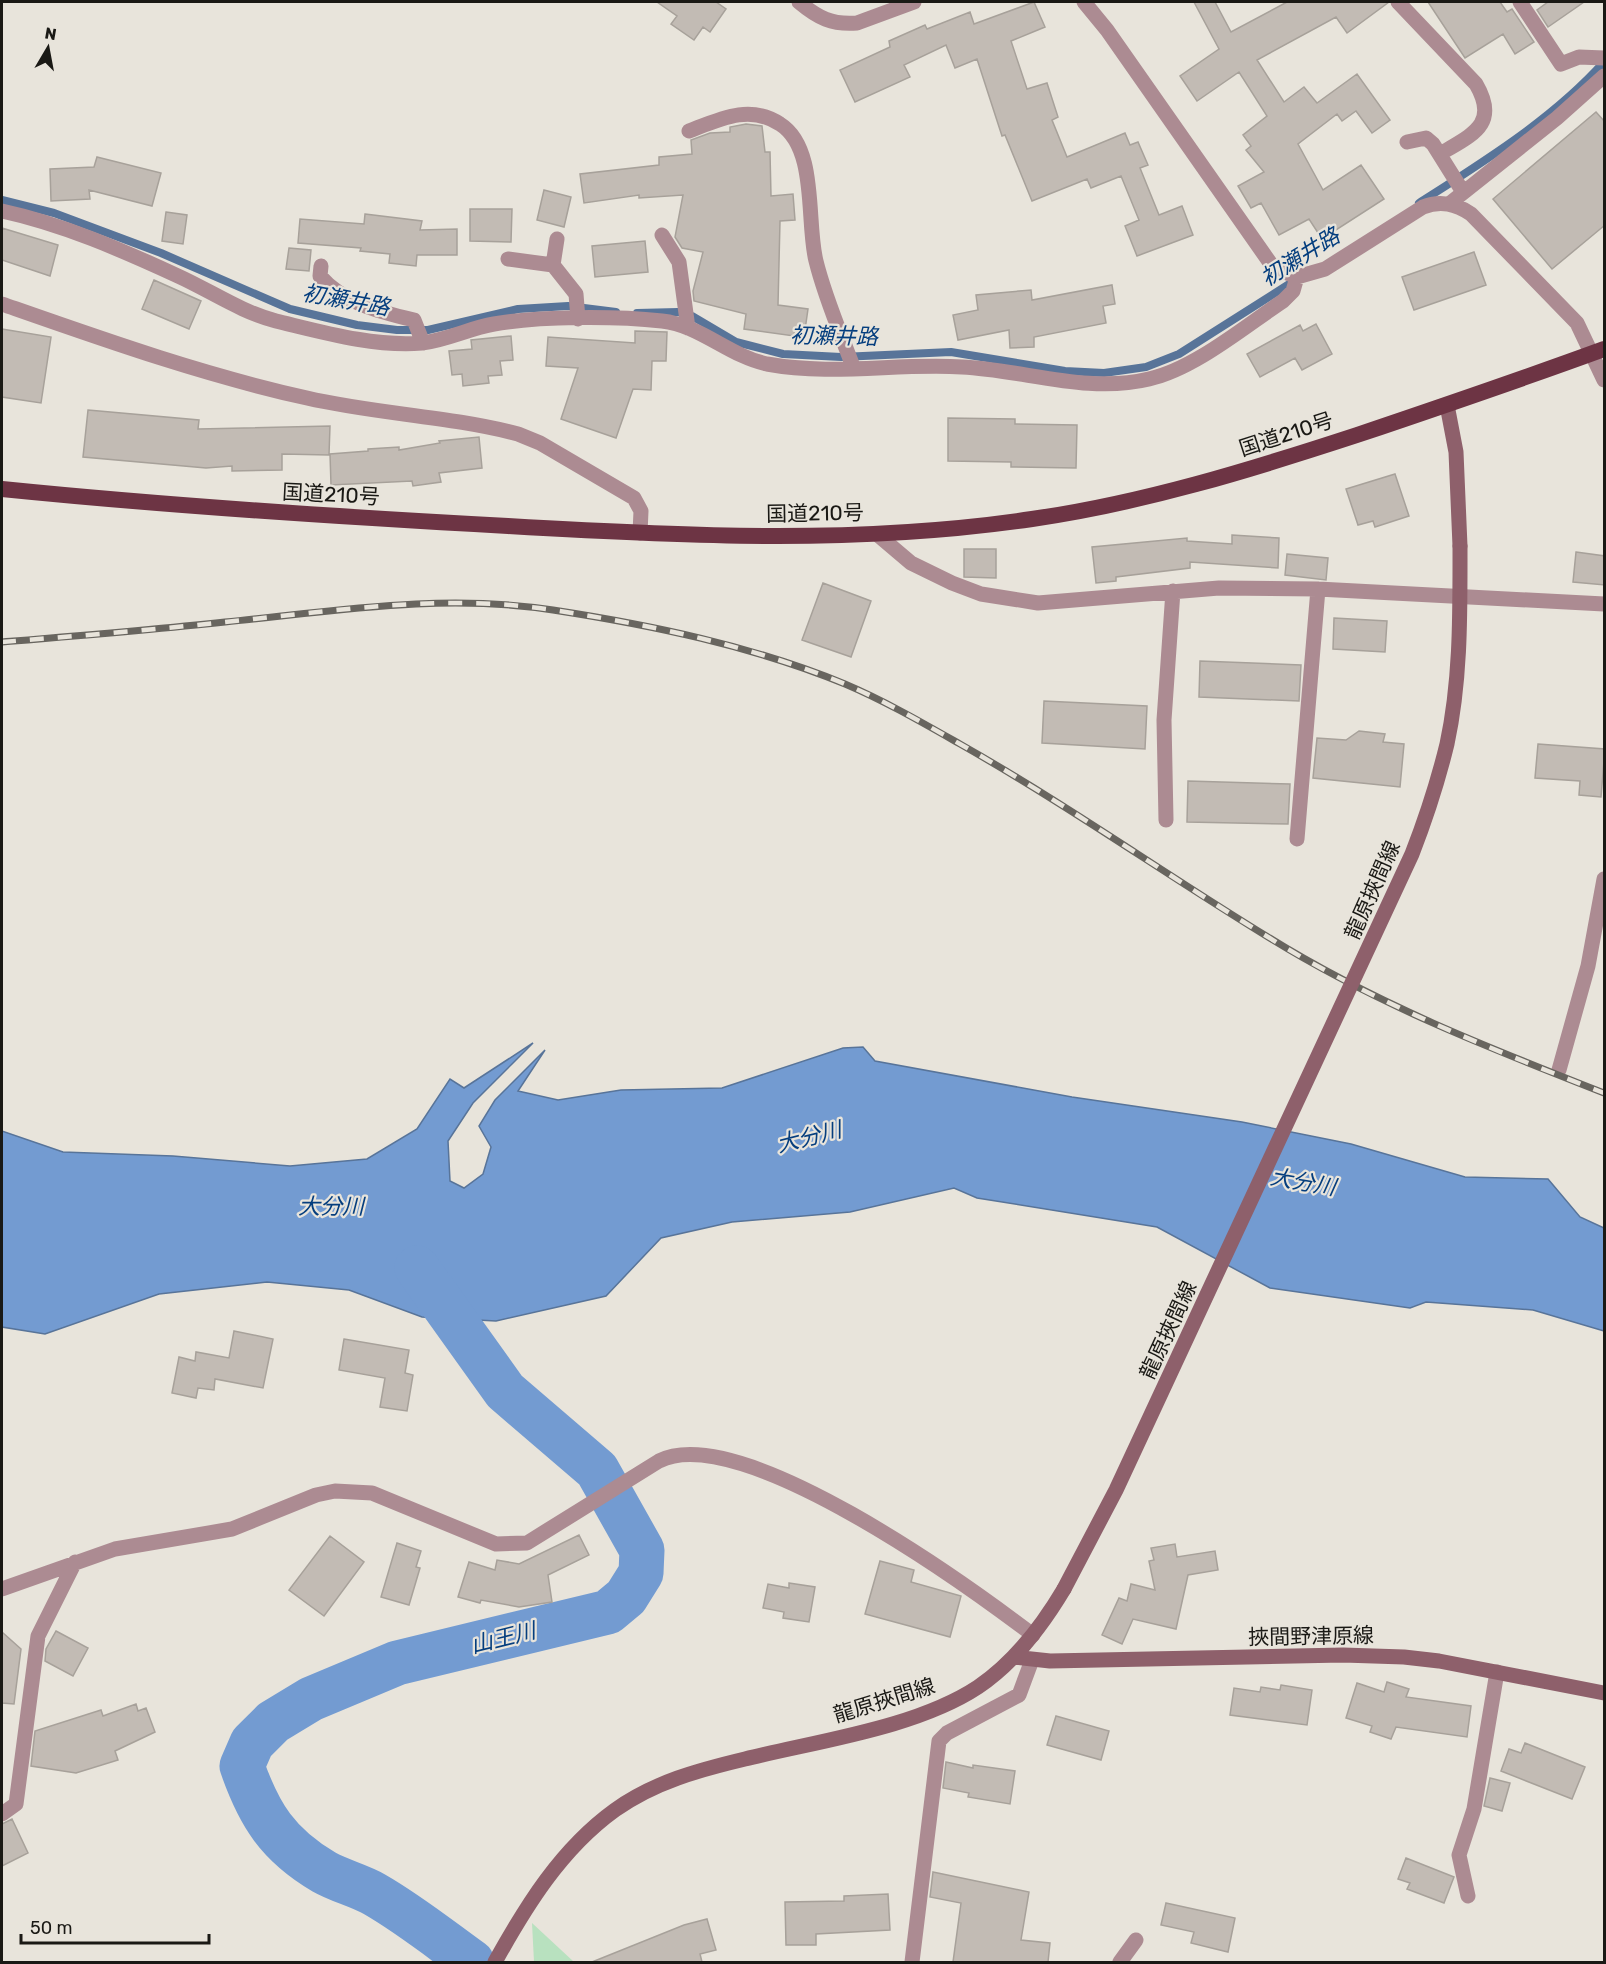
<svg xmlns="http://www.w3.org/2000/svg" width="1606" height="1964" font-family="Rubik,'Noto Sans JP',sans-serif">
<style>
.green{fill:#b8e1bf}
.water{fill:#739bd1;stroke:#587499;stroke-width:1.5}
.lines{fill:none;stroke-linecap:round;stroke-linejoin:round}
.stream{stroke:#587499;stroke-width:8}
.river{stroke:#739bd1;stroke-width:45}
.building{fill:#c2bbb4;stroke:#a7a19a;stroke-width:1.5}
.minor{stroke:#ac8b92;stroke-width:15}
.secondary{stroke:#8e606b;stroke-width:15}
.trunk{stroke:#6d3444;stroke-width:16}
.rail-casing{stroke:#68655f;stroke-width:7}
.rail{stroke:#e8e4db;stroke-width:4.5;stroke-dasharray:14;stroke-linecap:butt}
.secondary-bridge{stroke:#8e606b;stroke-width:15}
.labels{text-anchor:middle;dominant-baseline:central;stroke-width:4.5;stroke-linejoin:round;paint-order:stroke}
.street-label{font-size:21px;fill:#1a1915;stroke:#e8e4db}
.water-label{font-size:22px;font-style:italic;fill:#053e7e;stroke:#e8e4db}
</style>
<rect width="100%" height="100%" fill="#e8e4db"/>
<path class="green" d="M 532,1923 L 574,1962 L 534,1962 Z"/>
<path class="water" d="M 533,1043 L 473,1103 L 448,1141 L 450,1181 L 464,1188 L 483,1174 L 491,1147 L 479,1126 L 495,1100 L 545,1050 L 518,1091 L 558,1100 L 621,1090 L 722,1088 L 843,1048 L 863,1047 L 875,1061 L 1072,1097 L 1242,1122 L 1351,1144 L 1465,1177 L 1548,1179 L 1580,1217 L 1604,1228 L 1604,1331 L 1533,1310 L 1426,1302 L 1410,1308 L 1270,1288 L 1157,1227 L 977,1198 L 954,1188 L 850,1212 L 732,1222 L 661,1238 L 606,1296 L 496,1321 L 422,1317 L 349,1290 L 267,1282 L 159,1294 L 45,1334 L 2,1327 L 2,1131 L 63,1152 L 173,1156 L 290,1166 L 367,1159 L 417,1129 L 450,1079 L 464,1088 Z"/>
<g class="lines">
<path class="stream" d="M 2,200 L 54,213 L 161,253 L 290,309 L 357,325 L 397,330 L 428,330 L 518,309 L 568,306 L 616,312
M 1419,203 C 1483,162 1553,119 1604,62
M 637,313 L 678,312 L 692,316 L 736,342 L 783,354 L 841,357 L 951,352 L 1065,371 L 1104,373 L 1146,367 L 1179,354 L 1294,281"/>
<path class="river" d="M 417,1268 L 505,1391 L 597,1470 L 642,1550 L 641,1573 L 626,1597 L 608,1612 L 397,1663 L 311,1699 L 273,1722 L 252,1743 L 242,1766 C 259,1815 278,1845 324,1872 C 340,1881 358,1885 374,1894 C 409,1914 440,1939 472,1962"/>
</g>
<path class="building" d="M 657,2 L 716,2 L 726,9 L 710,32 L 703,27 L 694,40 L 671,24 L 677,16 Z
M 1034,2 L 1045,27 L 1011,41 L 1027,89 L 1047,83 L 1058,117 L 1052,120 L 1067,157 L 1125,133 L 1130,145 L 1138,142 L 1148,165 L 1140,168 L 1159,215 L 1182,206 L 1193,235 L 1137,256 L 1125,226 L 1139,220 L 1121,176 L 1091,188 L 1087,179 L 1032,201 L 1005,135 L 1002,136 L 977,59 L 955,68 L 946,45 L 904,65 L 910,77 L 855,102 L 840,70 L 890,47 L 889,41 L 925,25 L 927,29 L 970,12 L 974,24 Z
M 1194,2 L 1215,2 L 1231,32 L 1287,2 L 1389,2 L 1347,33 L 1336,17 L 1257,60 L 1284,102 L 1304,87 L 1317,103 L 1357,74 L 1390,120 L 1372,133 L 1356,111 L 1342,121 L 1337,114 L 1298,144 L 1323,190 L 1361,165 L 1384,199 L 1322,239 L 1309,219 L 1279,235 L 1261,203 L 1251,208 L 1238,186 L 1264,172 L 1246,150 L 1251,146 L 1243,135 L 1267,116 L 1239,72 L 1197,101 L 1180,76 L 1219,49 Z
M 1428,2 L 1500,2 L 1507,12 L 1512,9 L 1534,42 L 1515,54 L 1503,34 L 1465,58 Z
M 1548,2 L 1584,2 L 1548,27 L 1537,10 Z
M 1596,112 L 1605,122 L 1605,225 L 1552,269 L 1493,199 Z
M 746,124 L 762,126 L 765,152 L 770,152 L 771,196 L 793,194 L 795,220 L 780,221 L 778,305 L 808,309 L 805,330 L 795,329 L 794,336 L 744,329 L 746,314 L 694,301 L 693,291 L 703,252 L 682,248 L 675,237 L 683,195 L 639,198 L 639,195 L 584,203 L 580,174 L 659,165 L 659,157 L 692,154 L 691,140 L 710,133 L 730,132 L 730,127 Z
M 97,157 L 161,173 L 152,206 L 89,190 L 90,199 L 51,201 L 50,169 L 94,167 Z
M 544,190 L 571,197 L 564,227 L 537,220 Z
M 470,209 L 512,209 L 511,242 L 470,241 Z
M 166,212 L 187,215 L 183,244 L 162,241 Z
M 365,214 L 422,221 L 420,230 L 457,229 L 457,255 L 417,255 L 416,266 L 389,263 L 390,254 L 360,251 L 361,248 L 298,243 L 300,219 L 364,224 Z
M 2,228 L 58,245 L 50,276 L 2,260 Z
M 645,241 L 648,272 L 595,277 L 592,246 Z
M 289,248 L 311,250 L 309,271 L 286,269 Z
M 1474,252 L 1486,285 L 1414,310 L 1402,277 Z
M 154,280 L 201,301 L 189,329 L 142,309 Z
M 1112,285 L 1115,304 L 1103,306 L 1106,323 L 1034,337 L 1034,347 L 1010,348 L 1009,330 L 958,340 L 953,315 L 978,310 L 976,295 L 1031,290 L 1032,300 Z
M 1316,324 L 1332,354 L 1302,370 L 1295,358 L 1260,377 L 1247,354 L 1300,325 L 1303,331 Z
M 2,329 L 51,337 L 41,403 L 2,397 Z
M 635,331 L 667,332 L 666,361 L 652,361 L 651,390 L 633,389 L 616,438 L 561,419 L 578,368 L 546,366 L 548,337 L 635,343 Z
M 511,336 L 513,360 L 500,361 L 502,375 L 488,376 L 489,383 L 463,386 L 462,374 L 452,375 L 449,351 L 472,349 L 471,340 Z
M 88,410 L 199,420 L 198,429 L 330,426 L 329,455 L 282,454 L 282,470 L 232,471 L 232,466 L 206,468 L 83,457 Z
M 948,418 L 1015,419 L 1015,424 L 1077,425 L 1076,468 L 1011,467 L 1011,462 L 948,461 Z
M 479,437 L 482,468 L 439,473 L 441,482 L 413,486 L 412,481 L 331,485 L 330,454 L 368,451 L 368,449 L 399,447 L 399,450 L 440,443 L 439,441 Z
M 1395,474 L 1409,516 L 1375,527 L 1373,521 L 1358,525 L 1346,489 Z
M 1232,535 L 1279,538 L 1278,568 L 1190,562 L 1190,568 L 1116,577 L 1116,581 L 1096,583 L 1092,547 L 1187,538 L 1187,541 L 1232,544 Z
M 964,549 L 996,549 L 996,578 L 964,577 Z
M 1576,552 L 1605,556 L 1605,585 L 1573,582 Z
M 1287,554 L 1328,558 L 1326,580 L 1285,575 Z
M 823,583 L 871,601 L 851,657 L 802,640 Z
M 1334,618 L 1387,621 L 1385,652 L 1333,649 Z
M 1200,661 L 1301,665 L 1299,701 L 1199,697 Z
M 1044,701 L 1147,706 L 1145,749 L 1042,743 Z
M 1359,731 L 1385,734 L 1383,742 L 1404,744 L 1400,787 L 1313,778 L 1317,738 L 1346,740 Z
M 1538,744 L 1605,749 L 1601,797 L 1579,795 L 1580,781 L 1535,778 Z
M 1188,781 L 1290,784 L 1288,824 L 1187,822 Z
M 234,1331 L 273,1339 L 263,1388 L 215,1379 L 214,1390 L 198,1388 L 196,1398 L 172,1393 L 179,1357 L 195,1361 L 196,1352 L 229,1358 Z
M 344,1339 L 409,1350 L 405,1373 L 413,1375 L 407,1411 L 380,1407 L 385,1378 L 339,1370 Z
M 579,1535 L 589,1555 L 548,1575 L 552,1602 L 519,1607 L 481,1600 L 480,1603 L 458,1597 L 469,1562 L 495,1570 L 497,1560 L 519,1564 Z
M 330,1536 L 364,1562 L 324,1616 L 289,1590 Z
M 397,1543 L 421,1551 L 416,1567 L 420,1568 L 409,1605 L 381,1597 Z
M 1175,1544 L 1177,1557 L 1215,1551 L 1218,1570 L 1188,1575 L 1176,1629 L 1133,1619 L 1122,1644 L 1102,1635 L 1119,1598 L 1127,1601 L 1131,1584 L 1155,1590 L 1149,1561 L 1154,1560 L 1151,1548 Z
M 880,1561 L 914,1570 L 911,1582 L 961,1596 L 950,1637 L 865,1614 Z
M 789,1583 L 815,1587 L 809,1622 L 783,1618 L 784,1612 L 763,1608 L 768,1584 L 789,1588 Z
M 56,1631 L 88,1648 L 73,1676 L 45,1661 L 46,1649 Z
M 2,1632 L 21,1649 L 14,1704 L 2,1703 Z
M 1387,1682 L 1409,1689 L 1406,1697 L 1471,1706 L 1467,1737 L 1396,1727 L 1391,1739 L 1370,1732 L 1372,1726 L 1346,1718 L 1357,1683 L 1384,1692 Z
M 1281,1685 L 1312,1690 L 1307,1725 L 1230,1715 L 1234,1688 L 1260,1692 L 1261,1687 L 1280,1690 Z
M 136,1704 L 138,1711 L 146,1708 L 155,1732 L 115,1751 L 118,1760 L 76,1773 L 31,1766 L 35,1731 L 101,1710 L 103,1716 Z
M 1056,1716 L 1109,1731 L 1101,1760 L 1047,1745 Z
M 1525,1743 L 1585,1767 L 1572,1799 L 1501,1771 L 1509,1749 L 1521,1753 Z
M 946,1762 L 973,1768 L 973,1765 L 1015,1771 L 1010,1804 L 968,1797 L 969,1793 L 943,1788 Z
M 1490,1778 L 1510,1783 L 1502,1811 L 1484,1806 Z
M 12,1819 L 28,1853 L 2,1866 L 2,1824 Z
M 1406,1858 L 1454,1877 L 1444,1903 L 1407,1889 L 1410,1883 L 1398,1879 Z
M 933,1872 L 1029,1892 L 1021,1940 L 1050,1943 L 1048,1962 L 953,1962 L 961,1903 L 930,1897 Z
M 888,1894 L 890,1930 L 816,1934 L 816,1945 L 786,1945 L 785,1902 L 844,1901 L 844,1896 Z
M 1166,1903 L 1235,1918 L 1228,1952 L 1191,1943 L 1194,1932 L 1161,1925 Z
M 707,1919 L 716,1950 L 700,1954 L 702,1962 L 592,1962 L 684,1925 Z"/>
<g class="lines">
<path class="minor" d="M 799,2 C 818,18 832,25 857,23 L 914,2
M 1084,2 L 1107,30 L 1273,267 L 1297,277 L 1325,269 L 1423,207 C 1441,200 1456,204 1471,214 L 1577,323 L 1604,380
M 1398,2 L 1476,84 C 1500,125 1471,135 1440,154
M 1520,2 L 1561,64 L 1579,57 L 1604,58
M 689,131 C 720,119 750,104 780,124 C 818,148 806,222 816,261 C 825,298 841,334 854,369
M 1407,142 L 1426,138 L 1433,144 L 1463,192
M 1449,204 L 1557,118 L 1604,76
M 2,211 C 62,224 122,250 178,276 C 211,291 241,312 276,321 C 322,332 374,347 422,343 C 447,340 470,328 494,324 C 541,316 615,316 662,321 C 700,325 729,356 767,364 C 832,376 897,363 962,367 C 1025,370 1087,394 1149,379 C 1194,369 1244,327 1283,301 L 1293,291 L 1297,277
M 662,235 L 679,262 L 688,328
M 557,239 L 553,265 L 576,294 L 578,319
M 508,259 L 553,265
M 321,266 L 320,276 C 343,303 380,312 414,320 L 423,343
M 2,304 C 102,339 203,375 307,398 C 376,414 449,416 518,434 L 540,443 L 634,498 L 641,511 L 640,533
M 878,535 L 911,563 L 952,583 L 981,594 L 1038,603 L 1219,588 L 1318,589 L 1604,604
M 1166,820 L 1164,720 L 1173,591
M 1297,839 L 1318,589
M 1559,1070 L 1588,966 L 1604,879
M 2,1589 L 115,1549 L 232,1529 L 316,1495 L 335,1491 L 372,1493 L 496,1544 L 527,1543 L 659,1461 C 740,1420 967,1585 1033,1635
M 2,1814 L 16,1804 L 38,1636 L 75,1562
M 1468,1896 L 1459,1855 L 1474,1809 L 1497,1672
M 912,1962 L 939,1741 L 947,1733 L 1019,1695 L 1032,1660
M 1120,1962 L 1136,1940"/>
<path class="secondary" d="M 1447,405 L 1456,452 L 1460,546
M 1014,1657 L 1050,1661 L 1343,1655 L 1404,1657 L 1439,1661 L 1604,1693
M 495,1962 C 526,1906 561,1849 615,1810 C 654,1782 699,1770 745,1759 C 817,1741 916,1728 978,1687 C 1015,1662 1042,1626 1064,1589"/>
<path class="trunk" d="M 2,489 C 170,506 339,517 508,526 C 683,536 858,545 1032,519 C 1143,503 1250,470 1357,435 C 1440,407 1522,379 1604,349"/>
<defs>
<path id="rail" d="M 2,642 C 76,636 151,630 225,622 C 334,611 444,593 553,610 C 651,625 753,646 845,684 C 885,701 923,723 960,744 C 1066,804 1165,874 1268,937 C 1374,1003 1489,1048 1604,1093"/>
</defs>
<use href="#rail" class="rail-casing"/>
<use href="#rail" class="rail"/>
<path class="secondary-bridge" d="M 1064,1589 L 1116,1490 L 1412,854 C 1426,818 1438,781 1447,744 C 1461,679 1460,612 1460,546"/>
</g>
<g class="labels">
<g class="street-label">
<text transform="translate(1286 434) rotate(-18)">国道210号</text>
<text transform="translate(331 494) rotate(3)">国道210号</text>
<text transform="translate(815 513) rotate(-1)">国道210号</text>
<text transform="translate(1372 890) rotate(-66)">龍原挾間線</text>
<text transform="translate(1168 1330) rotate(-65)">龍原挾間線</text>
<text transform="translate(1311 1636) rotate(-1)">挾間野津原線</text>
<text transform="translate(884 1700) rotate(-17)">龍原挾間線</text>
</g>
<g class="water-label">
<text transform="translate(1300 257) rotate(-32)">初瀬井路</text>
<text transform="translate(346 300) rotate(10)">初瀬井路</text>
<text transform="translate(834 336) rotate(1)">初瀬井路</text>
<text transform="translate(809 1137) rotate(-14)">大分川</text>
<text transform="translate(1303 1182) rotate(10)">大分川</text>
<text x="331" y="1206">大分川</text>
<text transform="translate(503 1638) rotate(-14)">山王川</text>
</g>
</g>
<rect width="1606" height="1964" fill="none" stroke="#1a1915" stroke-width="6"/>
<g transform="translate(48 48) rotate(10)" stroke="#e8e4db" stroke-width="4.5" paint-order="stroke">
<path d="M0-4.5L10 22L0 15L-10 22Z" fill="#1a1915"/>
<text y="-9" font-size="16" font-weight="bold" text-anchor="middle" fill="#1a1915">N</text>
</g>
<path d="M21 1934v9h188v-9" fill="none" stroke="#1a1915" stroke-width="3"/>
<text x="30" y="1934" font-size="18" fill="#1a1915" stroke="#e8e4db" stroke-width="4.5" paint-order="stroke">50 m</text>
</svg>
